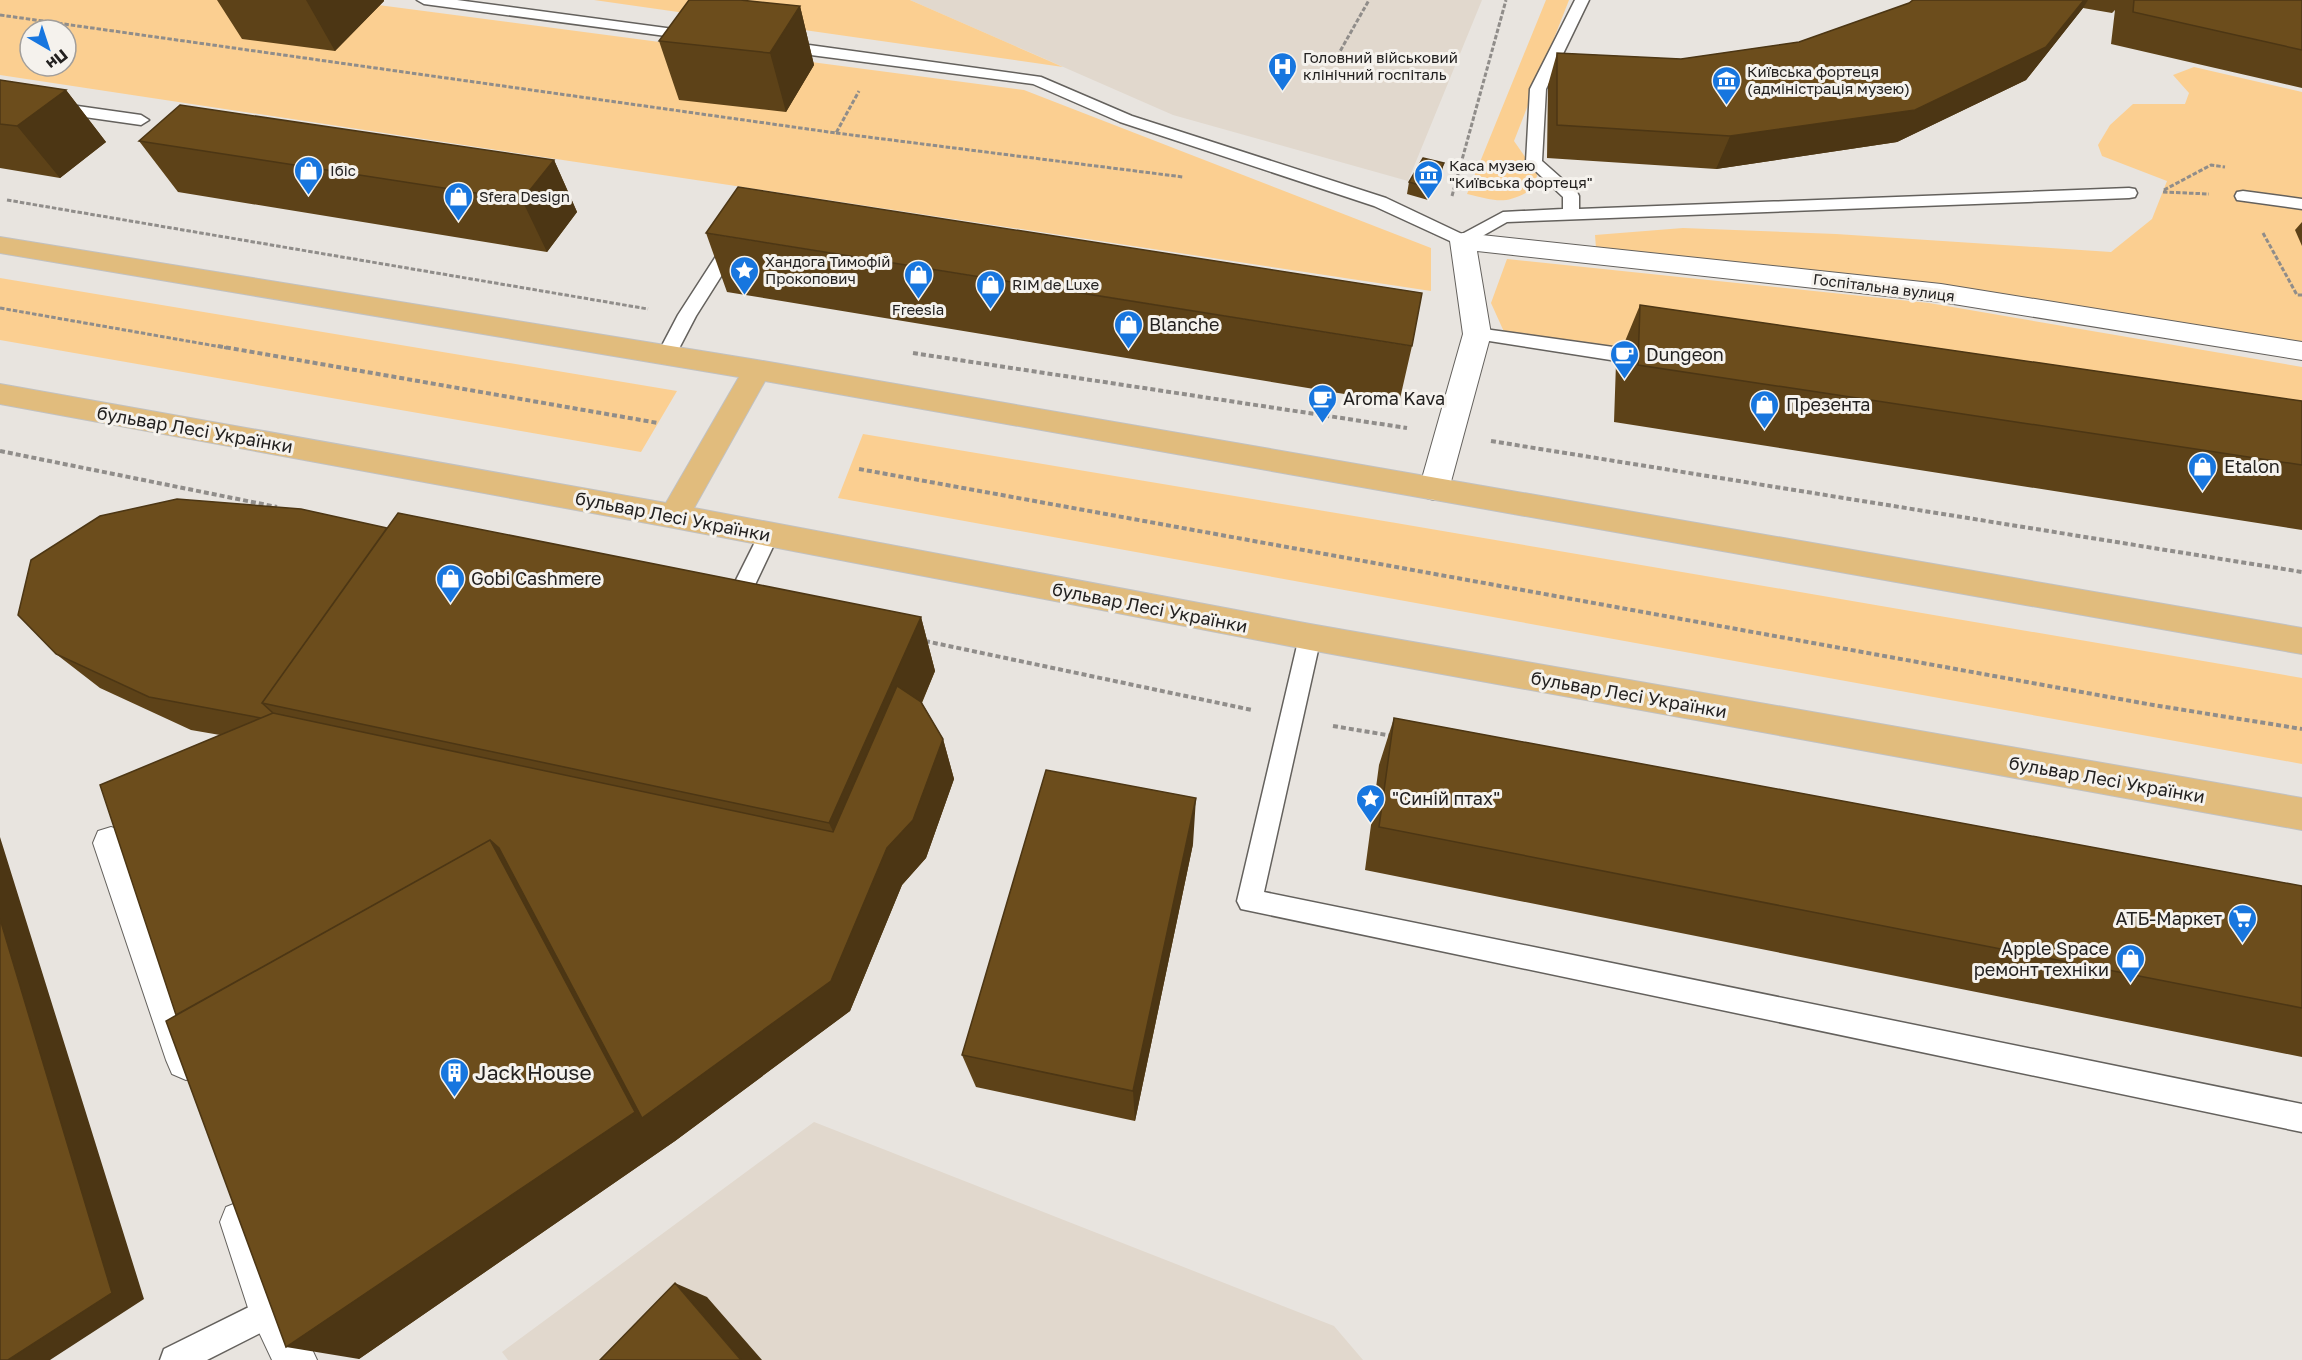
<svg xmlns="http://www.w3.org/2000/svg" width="2302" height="1360" font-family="'Golos Text',sans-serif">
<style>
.built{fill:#e1d8cd}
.green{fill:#fbcf91;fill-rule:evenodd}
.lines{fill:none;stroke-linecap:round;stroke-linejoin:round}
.lane-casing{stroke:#64615d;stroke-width:3}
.street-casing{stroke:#64615d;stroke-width:2}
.primary-casing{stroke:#c1c1c1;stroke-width:2}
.path-far1{stroke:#908d8a;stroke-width:3;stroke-dasharray:4.5 2;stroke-linecap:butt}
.path{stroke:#908d8a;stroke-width:4;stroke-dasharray:5 3;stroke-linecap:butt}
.lane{fill:#fff;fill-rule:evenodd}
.street{fill:#fff;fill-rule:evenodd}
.primary{fill:#e1bc7d;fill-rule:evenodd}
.wall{fill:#5d4218}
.shaded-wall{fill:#4c3614}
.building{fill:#6c4d1c;stroke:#4c3614;stroke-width:1.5}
.labels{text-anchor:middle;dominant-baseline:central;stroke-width:6;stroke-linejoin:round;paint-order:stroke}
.far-poi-label{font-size:15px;fill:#232120;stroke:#f5f2ed;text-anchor:start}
.far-street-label{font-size:15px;fill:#232120;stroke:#f5f2ed}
.poi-label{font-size:18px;fill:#232120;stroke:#f5f2ed;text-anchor:start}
.street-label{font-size:18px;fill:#232120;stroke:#f5f2ed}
.near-poi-label{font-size:21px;fill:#232120;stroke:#f5f2ed;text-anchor:start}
</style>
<rect width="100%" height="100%" fill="#e8e4df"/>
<path class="built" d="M 910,0 L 1482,0 L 1408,181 L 1173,115 Z
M 814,1122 L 1334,1326 L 1363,1360 L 508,1360 L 502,1352 Z"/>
<path class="green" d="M 0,0 L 340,0 L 1024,90 L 1431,248 L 1431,291 L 0,75 ZM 30,30 L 66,30 L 66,66 L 30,66 Z
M 594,0 L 910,0 L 1063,67 Z
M 1546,0 L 1569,0 L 1514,141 L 1537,174 L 1536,187 C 1506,205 1500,202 1467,194 Z
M 2194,67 L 2302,92 L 2302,342 L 1596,248 L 1595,235 L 1683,228 L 1836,234 L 2111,252 L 2152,219 L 2167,181 L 2102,156 L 2098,145 L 2110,125 L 2133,104 L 2185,104 L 2189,93 L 2173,75 Z
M 1507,259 L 1929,303 L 2302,367 L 2302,431 L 1505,334 L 1491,303 Z
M 0,278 L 677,391 L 641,452 L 0,340 Z
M 863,434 L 1396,523 L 2302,678 L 2302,764 L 838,498 Z"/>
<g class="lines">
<defs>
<path id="lane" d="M 417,0 L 457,0 L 696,32 L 703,36 L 696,40 L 424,4 Z
M 1575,0 L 1589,0 L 1546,89 L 1542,161 L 1577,192 L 1579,196 L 1579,209 L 2129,188 L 2135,189 L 2137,193 L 2135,197 L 2129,198 L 1507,222 L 1463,247 L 1374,206 L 1120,122 L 1033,84 L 780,51 L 772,46 L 780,41 L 1041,77 L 1132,116 L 1386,198 L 1462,234 L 1503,212 L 1563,209 L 1563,197 L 1526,162 L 1530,89 Z
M 0,95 L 141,115 L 149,120 L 141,125 L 0,105 Z
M 2243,191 L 2302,199 L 2302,209 L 2237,200 L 2235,196 L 2237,192 Z
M 735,234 L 741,236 L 744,240 L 696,316 L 673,360 L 666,362 L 659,360 L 657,355 L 678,315 L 729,236 Z
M 1477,328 L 1649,352 L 1656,354 L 1658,359 L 1656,364 L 1649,366 L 1470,338 L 1468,334 L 1470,330 Z
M 769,526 L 776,528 L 779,534 L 744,608 L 741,614 L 733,617 L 725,614 L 722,608 L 762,528 Z
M 1310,628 L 1318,631 L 1321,637 L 1264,892 L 2302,1104 L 2302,1132 L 1241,909 L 1237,901 L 1299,637 L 1302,631 Z
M 271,1296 L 282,1300 L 286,1311 L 282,1322 L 207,1360 L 160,1360 L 164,1349 Z"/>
<path id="street" d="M 1463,233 L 1941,284 L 2302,342 L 2302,360 L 1941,302 L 1477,251 L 1491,334 L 1449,489 L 1445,497 L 1434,500 L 1423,497 L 1419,489 L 1463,334 L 1450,241 L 1454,235 Z
M 111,827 L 124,831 L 129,843 L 206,1060 L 200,1074 L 186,1080 L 172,1074 L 166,1060 L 93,843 L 98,831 Z
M 241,1201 L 256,1207 L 290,1302 L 317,1360 L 272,1360 L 249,1311 L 220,1222 L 226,1207 Z"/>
<path id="primary" d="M 0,237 L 757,360 L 2302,628 L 2302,654 L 765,381 L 694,508 L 1310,624 L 2302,798 L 2302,830 L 1310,650 L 674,528 L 0,404 L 0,384 L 666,503 L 739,377 L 0,253 Z"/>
</defs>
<use href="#lane" class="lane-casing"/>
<use href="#street" class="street-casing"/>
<use href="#primary" class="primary-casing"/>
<path class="path-far1" d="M 0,15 L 836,133 L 859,91
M 1334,62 L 1369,0
M 836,133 L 1183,177
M 2164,190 L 2211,165 L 2225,167
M 2163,192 L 2209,194
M 1452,196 L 1506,0
M 7,200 L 648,309
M 2263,233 L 2297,295 L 2302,295
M 0,308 L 227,348"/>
<path class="path" d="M 218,346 L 658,423
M 913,353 L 1407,428
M 1491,441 L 2302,572
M 0,451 L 277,507
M 859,469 L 2153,705 L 2302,729
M 925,641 L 1252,710
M 1333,726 L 1393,736"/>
<use href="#lane" class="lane"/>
<use href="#street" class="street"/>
<use href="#primary" class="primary"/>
</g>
<path class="wall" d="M 217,0 L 384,0 L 384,1 L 335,51 L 242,39 Z
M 1913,0 L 2302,0 L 2302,88 L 2111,44 L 2115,10 L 2112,13 L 2083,8 L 2026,80 L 1897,142 L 1716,169 L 1547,158 L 1548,85 L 1557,53 L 1681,59 L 1799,42 L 1909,3 Z
M 800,6 L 814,65 L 786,112 L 679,100 L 659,41 Z
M 0,80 L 66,90 L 106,142 L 60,178 L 0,168 Z
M 139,141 L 554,160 L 577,212 L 547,252 L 178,192 Z
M 1441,175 L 1428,200 L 1407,194 L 1409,182 Z
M 2302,222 L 2302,246 L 2295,230 Z
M 706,233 L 1412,346 L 1399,403 L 727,292 Z
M 1640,305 L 2302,401 L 2302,530 L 1614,422 L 1616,363 Z
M 387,528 L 921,617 L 935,671 L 922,703 L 943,739 L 954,779 L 926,858 L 902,885 L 850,1011 L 675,1141 L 359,1359 L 176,1015 L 220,735 L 191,730 L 100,688 L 56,654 Z
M 1394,718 L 2302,886 L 2302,1057 L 1365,870 L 1379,765 Z
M 1193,844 L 1135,1121 L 976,1087 L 962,1055 Z"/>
<path class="shaded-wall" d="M 306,0 L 384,0 L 384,1 L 335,51 Z
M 2084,0 L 2088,0 L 2083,8 L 2026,80 L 1897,142 L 1716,169 L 1730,136 Z
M 800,6 L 814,65 L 786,112 L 770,53 Z
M 66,90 L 106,142 L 60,178 L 17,126 Z
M 554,160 L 577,212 L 547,252 L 522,200 Z
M 1444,163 L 1441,175 L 1428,200 L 1430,188 Z
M 921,617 L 935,671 L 851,869 L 829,823 Z
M 943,739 L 954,779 L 926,858 L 902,885 L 850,1011 L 675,1141 L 359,1359 L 286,1347 L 490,840 L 887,848 Z
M 1196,798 L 1193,844 L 1135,1121 L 1133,1091 Z
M 0,837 L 144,1299 L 50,1360 L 8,1360 L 0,919 Z
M 675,1283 L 707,1297 L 762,1360 L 741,1360 Z"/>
<path class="building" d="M 689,0 L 740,0 L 800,6 L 770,53 L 659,41 Z
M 1913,0 L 2084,0 L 2046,47 L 1915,110 L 1730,136 L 1557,125 L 1557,53 L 1681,59 L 1799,42 L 1909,3 Z
M 2134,0 L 2302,0 L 2302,50 L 2133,12 Z
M 0,80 L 66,90 L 17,126 L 0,124 Z
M 180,105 L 554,160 L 522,200 L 139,141 Z
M 1423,158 L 1444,163 L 1430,188 L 1409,182 Z
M 738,187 L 1422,293 L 1412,346 L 706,233 Z
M 1640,305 L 2302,401 L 2302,465 L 1638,365 Z
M 177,499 L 301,509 L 387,528 L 262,703 L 273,713 L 261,718 L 149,697 L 56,654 L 18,615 L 31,560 L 100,516 Z
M 398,513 L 921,617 L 829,823 L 262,703 Z
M 897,686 L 921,702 L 943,739 L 913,820 L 887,848 L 831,981 L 642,1118 L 499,848 L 490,840 L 176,1015 L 100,785 L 273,713 L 833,832 Z
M 1394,718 L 2302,886 L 2302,1008 L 1379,827 Z
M 1046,770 L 1196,798 L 1133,1091 L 962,1055 Z
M 490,840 L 635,1112 L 286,1347 L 166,1021 Z
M 0,919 L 112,1293 L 8,1360 L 0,1360 Z
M 675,1283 L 741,1360 L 600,1360 Z"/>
<defs>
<symbol id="hospital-pin" viewBox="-11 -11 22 30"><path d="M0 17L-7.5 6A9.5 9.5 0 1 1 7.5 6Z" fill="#1776df" stroke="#f5f2ed"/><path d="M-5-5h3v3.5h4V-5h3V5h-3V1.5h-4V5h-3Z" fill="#fff"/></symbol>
<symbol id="museum-pin" viewBox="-11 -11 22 30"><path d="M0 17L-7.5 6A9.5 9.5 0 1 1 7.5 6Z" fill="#1776df" stroke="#f5f2ed"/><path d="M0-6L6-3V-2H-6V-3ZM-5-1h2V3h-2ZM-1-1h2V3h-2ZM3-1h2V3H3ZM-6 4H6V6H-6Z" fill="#fff"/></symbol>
<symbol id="shop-pin" viewBox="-11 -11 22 30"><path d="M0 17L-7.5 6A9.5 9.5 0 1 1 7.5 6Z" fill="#1776df" stroke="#f5f2ed"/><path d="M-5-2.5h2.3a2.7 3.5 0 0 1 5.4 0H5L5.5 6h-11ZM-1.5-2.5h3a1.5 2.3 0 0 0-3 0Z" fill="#fff"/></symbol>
<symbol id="sight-pin" viewBox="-11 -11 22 30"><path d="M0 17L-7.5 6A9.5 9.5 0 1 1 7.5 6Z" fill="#1776df" stroke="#f5f2ed"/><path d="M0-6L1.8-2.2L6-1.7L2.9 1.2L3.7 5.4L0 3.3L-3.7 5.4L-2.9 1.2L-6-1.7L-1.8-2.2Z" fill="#fff"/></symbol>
<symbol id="cafe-pin" viewBox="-11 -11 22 30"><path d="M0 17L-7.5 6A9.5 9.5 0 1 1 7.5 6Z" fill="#1776df" stroke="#f5f2ed"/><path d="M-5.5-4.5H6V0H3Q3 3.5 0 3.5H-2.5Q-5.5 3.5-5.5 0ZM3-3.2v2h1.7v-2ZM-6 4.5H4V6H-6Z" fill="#fff"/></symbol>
<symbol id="supermarket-pin" viewBox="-11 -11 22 30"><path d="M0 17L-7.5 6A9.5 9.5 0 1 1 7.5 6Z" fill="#1776df" stroke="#f5f2ed"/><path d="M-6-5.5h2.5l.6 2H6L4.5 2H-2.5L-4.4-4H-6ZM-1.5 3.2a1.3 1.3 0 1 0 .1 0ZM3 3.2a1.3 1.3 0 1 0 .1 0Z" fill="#fff"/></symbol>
<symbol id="building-pin" viewBox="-11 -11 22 30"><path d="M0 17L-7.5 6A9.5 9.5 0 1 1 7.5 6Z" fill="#1776df" stroke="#f5f2ed"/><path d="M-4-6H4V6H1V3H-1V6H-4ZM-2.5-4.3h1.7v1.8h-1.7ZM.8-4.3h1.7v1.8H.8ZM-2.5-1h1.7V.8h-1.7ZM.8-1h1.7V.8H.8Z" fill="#fff"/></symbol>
</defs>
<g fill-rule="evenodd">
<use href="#hospital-pin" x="1266" y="50" width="33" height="45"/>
<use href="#museum-pin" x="1710" y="64" width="33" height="45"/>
<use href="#shop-pin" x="292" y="154" width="33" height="45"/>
<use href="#museum-pin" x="1412" y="158" width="33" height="45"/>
<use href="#shop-pin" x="442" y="180" width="33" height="45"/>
<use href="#sight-pin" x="728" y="254" width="33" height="45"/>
<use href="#shop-pin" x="902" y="258" width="33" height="45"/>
<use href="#shop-pin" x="974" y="268" width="33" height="45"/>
<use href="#shop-pin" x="1112" y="308" width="33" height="45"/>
<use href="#cafe-pin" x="1608" y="338" width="33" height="45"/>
<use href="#cafe-pin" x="1306" y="382" width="33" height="45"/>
<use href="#shop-pin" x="1748" y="388" width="33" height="45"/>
<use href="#shop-pin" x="2186" y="450" width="33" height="45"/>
<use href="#shop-pin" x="434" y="562" width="33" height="45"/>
<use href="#sight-pin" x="1354" y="782" width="33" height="45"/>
<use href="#supermarket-pin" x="2226" y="902" width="33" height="45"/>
<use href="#shop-pin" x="2114" y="942" width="33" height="45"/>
<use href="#building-pin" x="438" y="1056" width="33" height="45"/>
</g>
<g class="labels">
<g class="far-poi-label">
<text x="1303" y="57">Головний військовий<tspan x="1303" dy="17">клінічний госпіталь</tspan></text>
<text x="1747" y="71">Київська фортеця<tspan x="1747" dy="17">(адміністрація музею)</tspan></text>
<text x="1449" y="165">Каса музею<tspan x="1449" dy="17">"Київська фортеця"</tspan></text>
<text x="330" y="170">Ібіс</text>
<text x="479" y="196">Sfera Design</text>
<text x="765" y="261">Хандога Тимофій<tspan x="765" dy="17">Прокопович</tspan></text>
<text x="1012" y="284">RIM de Luxe</text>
<text x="918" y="309" text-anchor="middle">Freesia</text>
</g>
<g class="far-street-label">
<text transform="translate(1884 287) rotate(7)">Госпітальна вулиця</text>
</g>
<g class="poi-label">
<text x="1149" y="324">Blanche</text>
<text x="1646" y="354">Dungeon</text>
<text x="1343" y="398">Aroma Kava</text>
<text x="1786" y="404">Презента</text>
<text x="2224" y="466">Etalon</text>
<text x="471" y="578">Gobi Cashmere</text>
<text x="1392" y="798">"Синій птах"</text>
<text x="2222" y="918" text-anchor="end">АТБ-Маркет</text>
<text x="2109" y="948" text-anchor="end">Apple Space<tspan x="2109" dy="21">ремонт техніки</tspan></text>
</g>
<g class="street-label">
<text transform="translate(195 429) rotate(10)">бульвар Лесі Українки</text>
<text transform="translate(673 516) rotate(11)">бульвар Лесі Українки</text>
<text transform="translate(1150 607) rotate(11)">бульвар Лесі Українки</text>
<text transform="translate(1629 694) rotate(10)">бульвар Лесі Українки</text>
<text transform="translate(2107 779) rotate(10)">бульвар Лесі Українки</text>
</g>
<g class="near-poi-label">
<text x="475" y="1072">Jack House</text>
</g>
</g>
<g transform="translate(48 48) rotate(141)"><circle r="28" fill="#f5f2ed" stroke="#a19e9b" stroke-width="1.5"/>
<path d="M0-4.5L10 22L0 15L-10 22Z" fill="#1776df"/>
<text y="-9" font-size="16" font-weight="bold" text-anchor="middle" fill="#232120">Пн</text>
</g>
</svg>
